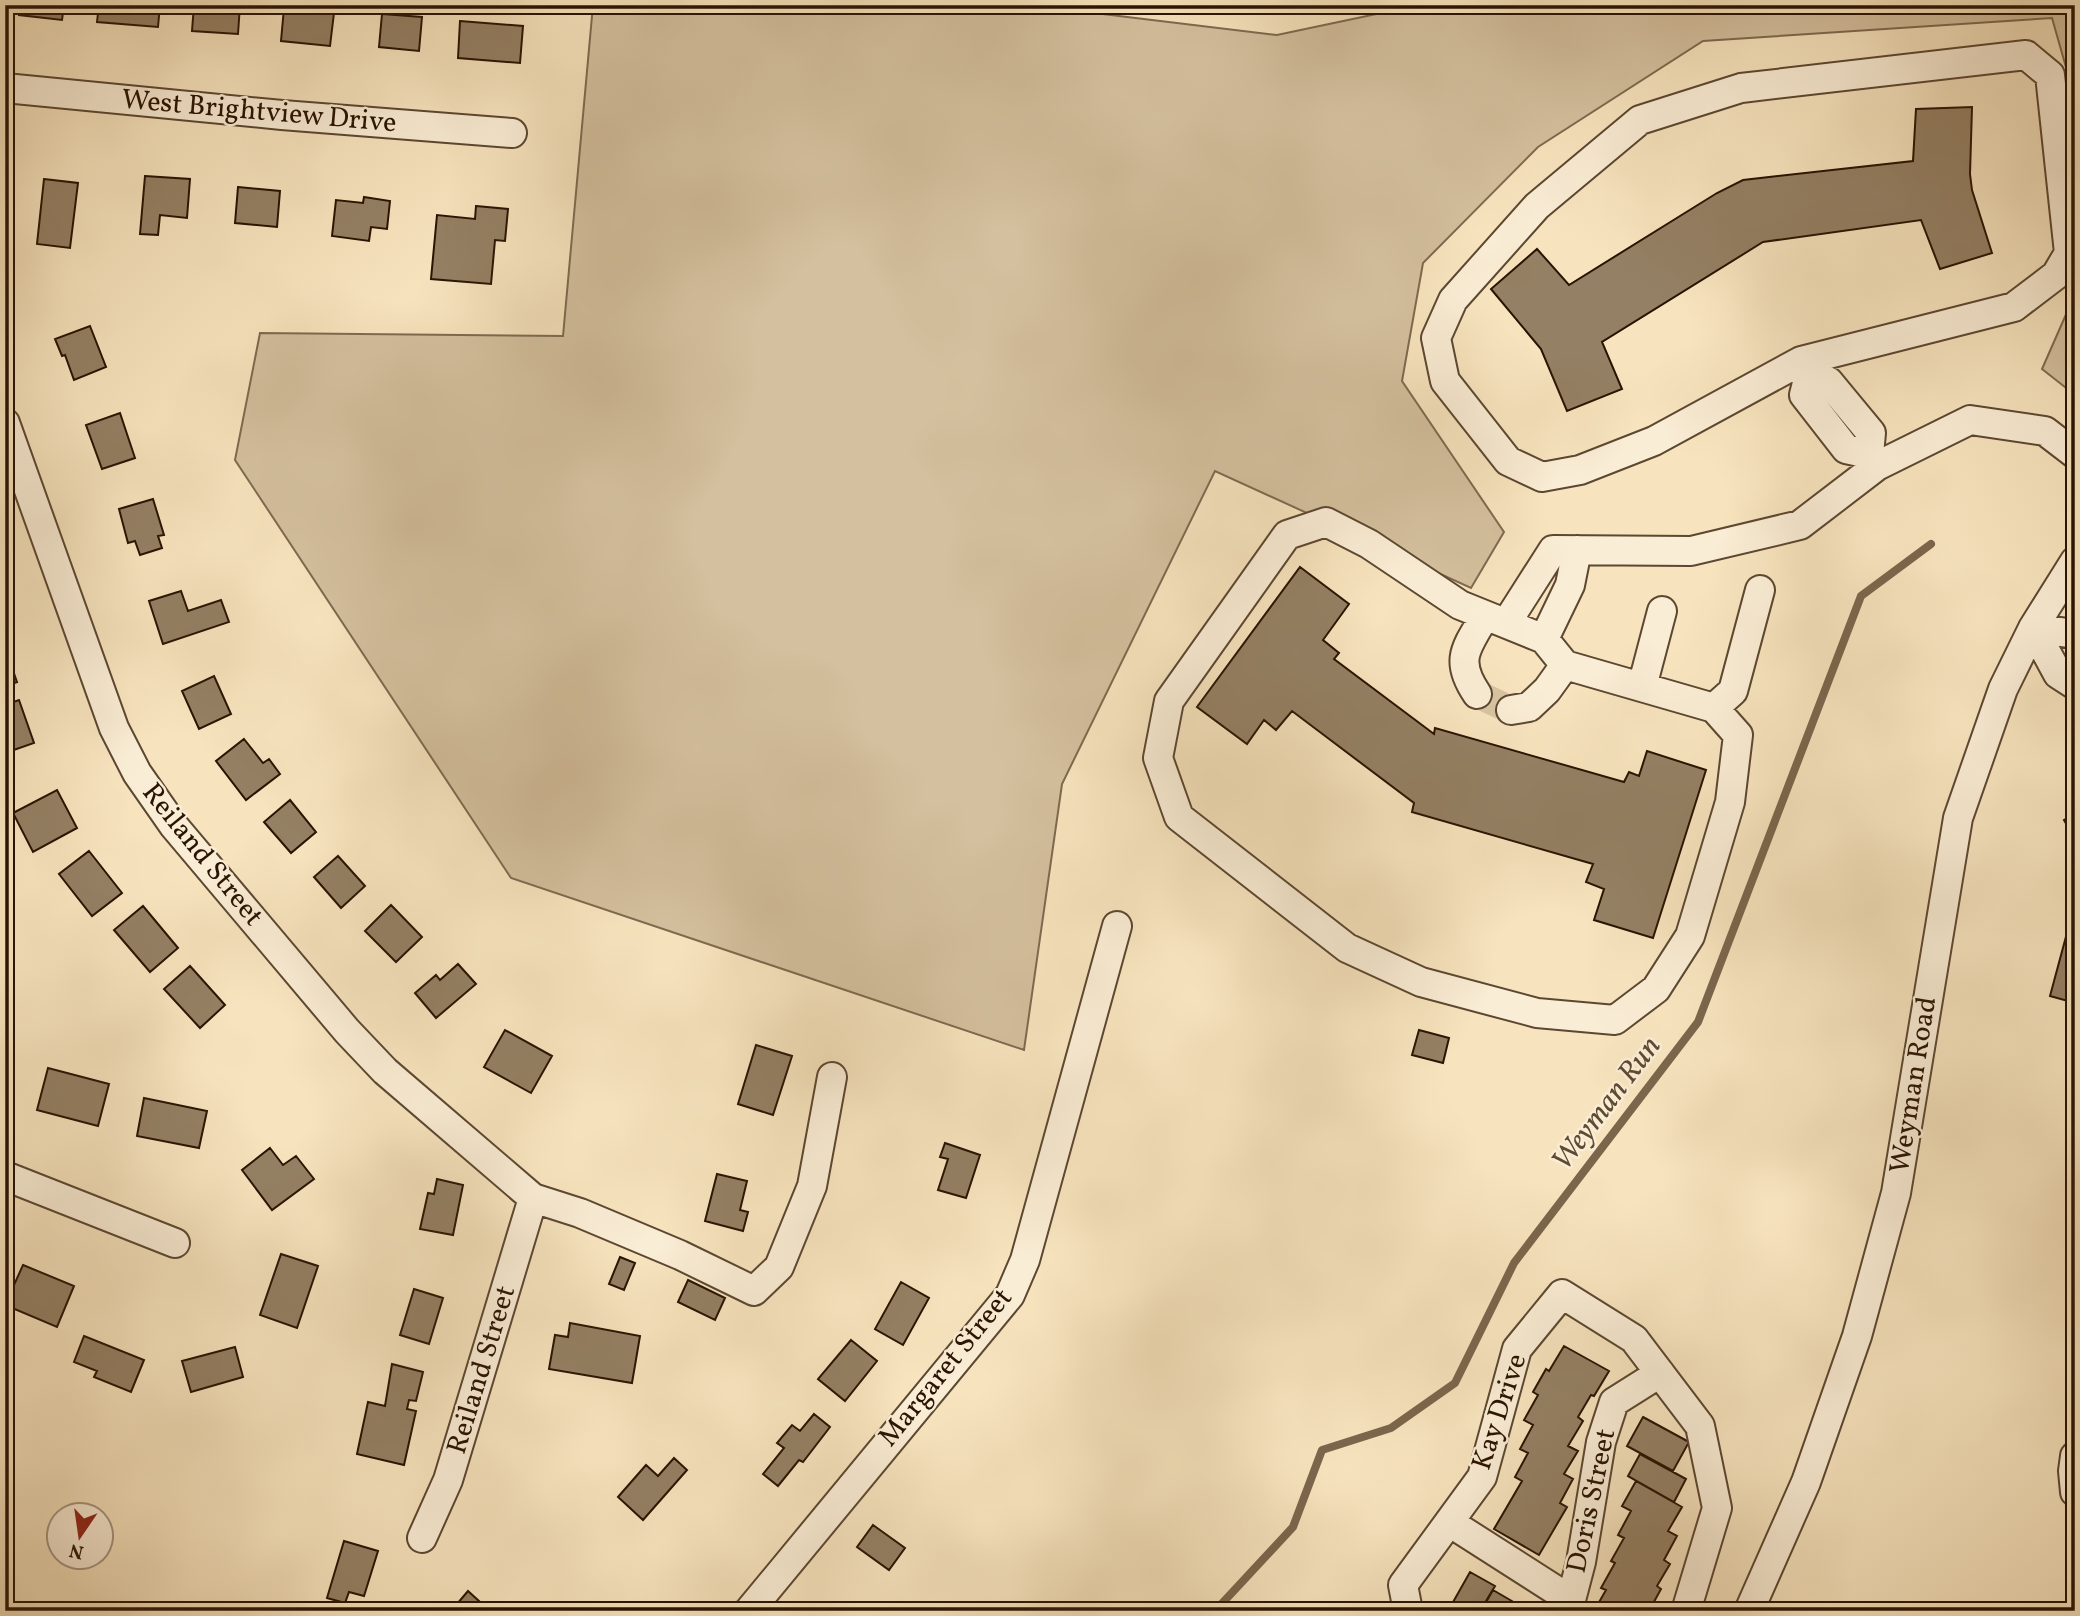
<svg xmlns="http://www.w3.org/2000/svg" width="2080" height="1616" font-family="Vollkorn,serif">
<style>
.green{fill:#d4c09e;stroke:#7e6a50;stroke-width:2}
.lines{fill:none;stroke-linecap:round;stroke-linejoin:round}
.stream{stroke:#7b664c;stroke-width:8}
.building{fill:#948064;stroke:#291302;stroke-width:2}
.minor-tunnel{stroke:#d8c5a2;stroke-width:28;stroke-dasharray:28 14;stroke-linecap:butt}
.minor-casing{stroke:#5c4731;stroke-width:32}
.minor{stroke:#faedd5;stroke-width:28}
.labels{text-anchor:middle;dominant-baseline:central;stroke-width:5;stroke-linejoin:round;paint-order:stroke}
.street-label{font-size:28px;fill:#291302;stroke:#faedd5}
.water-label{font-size:30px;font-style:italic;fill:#5f4a34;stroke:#faedd5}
</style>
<rect width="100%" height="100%" fill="#f7e4be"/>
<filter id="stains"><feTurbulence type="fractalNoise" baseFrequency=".00286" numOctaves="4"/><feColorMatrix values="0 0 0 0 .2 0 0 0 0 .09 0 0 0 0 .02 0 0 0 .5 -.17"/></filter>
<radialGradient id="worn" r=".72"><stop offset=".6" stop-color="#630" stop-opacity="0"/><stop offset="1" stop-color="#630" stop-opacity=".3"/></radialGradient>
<path class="green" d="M 593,5 L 1028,5 L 1277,35 L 1419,5 L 2075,5 L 2075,99 L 2052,18 L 1703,41 L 1538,147 L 1423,263 L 1402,381 L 1504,532 L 1471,588 L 1215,471 L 1062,784 L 1024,1050 L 511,878 L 235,460 L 260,333 L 563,336 Z
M 2075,294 L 2075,395 L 2042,369 Z"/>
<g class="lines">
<path class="stream" d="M 1215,1611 L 1293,1527 L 1322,1450 L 1391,1428 L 1455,1383 L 1514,1263 L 1698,1022 L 1861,596 L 1931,544"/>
</g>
<path class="building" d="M 20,5 L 64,5 L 62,20 L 19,15 Z
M 99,5 L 160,5 L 158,27 L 97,22 Z
M 194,5 L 240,5 L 238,34 L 192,31 Z
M 284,8 L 334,13 L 330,46 L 281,41 Z
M 382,14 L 422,17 L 419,51 L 379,47 Z
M 460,21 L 523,26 L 520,63 L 458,58 Z
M 1972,107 L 1970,174 L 1972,190 L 1992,253 L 1940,269 L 1921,220 L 1763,242 L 1602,342 L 1622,389 L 1567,411 L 1541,349 L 1491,289 L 1537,249 L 1569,285 L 1717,193 L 1743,180 L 1913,161 L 1916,109 Z
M 145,176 L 190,179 L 187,218 L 160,215 L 158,235 L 140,234 Z
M 44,179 L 78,183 L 70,248 L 37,244 Z
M 238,187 L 280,191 L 277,227 L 235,223 Z
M 364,197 L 390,201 L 387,229 L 371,227 L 369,241 L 332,236 L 336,200 L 363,203 Z
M 476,206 L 508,209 L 505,241 L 495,240 L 491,284 L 431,279 L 437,215 L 475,219 Z
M 90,326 L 106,367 L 74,380 L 65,355 L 62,356 L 55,339 Z
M 120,413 L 135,458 L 102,469 L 86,425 Z
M 153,499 L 164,535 L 158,536 L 162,548 L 140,555 L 135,541 L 128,543 L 119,509 Z
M 1300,567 L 1349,604 L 1323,640 L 1339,653 L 1334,659 L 1434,734 L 1435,728 L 1624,782 L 1629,772 L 1639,776 L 1647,751 L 1706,770 L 1653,938 L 1594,920 L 1604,889 L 1586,882 L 1593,864 L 1412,812 L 1414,803 L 1292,711 L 1276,730 L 1264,720 L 1247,744 L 1197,707 Z
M 181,591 L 188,611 L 221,600 L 229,622 L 163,644 L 149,601 Z
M 5,647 L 17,682 L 5,686 Z
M 214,676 L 231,714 L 199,729 L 182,691 Z
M 19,700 L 34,743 L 5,753 L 5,705 Z
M 244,739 L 263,763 L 269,759 L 280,774 L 246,800 L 216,761 Z
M 57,790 L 77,828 L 33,852 L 13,813 Z
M 290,800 L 316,832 L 291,853 L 264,822 Z
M 2075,813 L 2075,839 L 2064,820 Z
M 89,851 L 122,893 L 92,916 L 59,874 Z
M 338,856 L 365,886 L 341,908 L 314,877 Z
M 2075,903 L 2075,1003 L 2050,996 Z
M 391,905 L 422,937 L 396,962 L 365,931 Z
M 143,906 L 178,948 L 150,972 L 114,930 Z
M 458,964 L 476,984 L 436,1018 L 415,993 L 436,975 L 440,980 Z
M 190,966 L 225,1005 L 200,1028 L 164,989 Z
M 505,1030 L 552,1056 L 531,1093 L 484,1067 Z
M 1419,1030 L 1449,1038 L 1443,1063 L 1412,1055 Z
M 756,1045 L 792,1056 L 773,1115 L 738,1104 Z
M 48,1068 L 109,1084 L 98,1126 L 37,1110 Z
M 144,1098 L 207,1111 L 199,1148 L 137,1136 Z
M 945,1143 L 980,1155 L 966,1198 L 938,1190 L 948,1159 L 940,1157 Z
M 270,1148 L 283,1165 L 296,1156 L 314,1179 L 272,1210 L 242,1170 Z
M 717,1174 L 747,1181 L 740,1210 L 748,1212 L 743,1231 L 705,1221 Z
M 437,1179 L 463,1185 L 453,1235 L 420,1229 L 428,1193 L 434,1194 Z
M 281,1254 L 318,1266 L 297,1328 L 260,1315 Z
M 620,1257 L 635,1263 L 624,1290 L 609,1284 Z
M 23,1265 L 74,1286 L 57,1327 L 5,1305 Z
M 688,1280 L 725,1298 L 715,1320 L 678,1302 Z
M 901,1282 L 929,1298 L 903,1345 L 875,1329 Z
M 414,1289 L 443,1298 L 429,1344 L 400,1335 Z
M 570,1323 L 640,1336 L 632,1383 L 549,1369 L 555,1335 L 568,1337 Z
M 84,1336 L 144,1360 L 131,1392 L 94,1377 L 97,1371 L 74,1362 Z
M 851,1340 L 877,1361 L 845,1401 L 818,1379 Z
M 1564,1346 L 1609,1371 L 1594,1396 L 1591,1395 L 1578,1417 L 1583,1421 L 1568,1446 L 1578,1451 L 1564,1474 L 1573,1479 L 1560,1503 L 1567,1507 L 1539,1555 L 1494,1529 L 1522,1481 L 1515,1477 L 1528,1453 L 1520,1449 L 1533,1425 L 1524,1420 L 1538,1395 L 1533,1392 L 1546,1369 L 1549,1371 Z
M 235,1347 L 243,1377 L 191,1392 L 182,1361 Z
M 392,1364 L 423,1372 L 416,1401 L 409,1400 L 407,1409 L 416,1411 L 404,1465 L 357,1454 L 368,1402 L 385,1406 Z
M 814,1414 L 830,1427 L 803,1462 L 799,1460 L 778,1486 L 763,1474 L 784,1448 L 777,1443 L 792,1425 L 800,1431 Z
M 1643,1417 L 1689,1442 L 1673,1471 L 1627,1446 Z
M 5,1425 L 14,1426 L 12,1450 L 5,1449 Z
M 1640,1454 L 1686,1479 L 1674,1502 L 1628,1476 Z
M 674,1458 L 687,1470 L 643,1520 L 618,1497 L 646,1465 L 658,1476 Z
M 1636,1481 L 1682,1507 L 1668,1531 L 1677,1536 L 1664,1560 L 1670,1564 L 1657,1586 L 1661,1589 L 1649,1611 L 1594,1611 L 1606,1590 L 1601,1588 L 1615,1563 L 1611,1561 L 1624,1538 L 1618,1535 L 1631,1511 L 1622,1506 Z
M 873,1525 L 905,1548 L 889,1570 L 857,1547 Z
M 344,1541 L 378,1551 L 364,1596 L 349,1592 L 345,1603 L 327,1598 Z
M 1470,1572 L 1495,1586 L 1480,1611 L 1448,1611 Z
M 1493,1590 L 1517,1604 L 1513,1611 L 1481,1611 Z
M 468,1591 L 490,1611 L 451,1611 Z"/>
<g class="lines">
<path class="minor-tunnel" d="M 1477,694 L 1511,710"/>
<defs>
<path id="minor" d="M 5,88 L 282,115 L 512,133
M 1801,361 L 1654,441 L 1580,470 L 1542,477 L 1508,461 L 1445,381 L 1436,338 L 1453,300 L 1537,206 L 1640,120 L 1741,88 L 2026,55 L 2050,75 L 2069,253 L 2056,275 L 2014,307 L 1801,361 L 1809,375
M 5,423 L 114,728 L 137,773 L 174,826 L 347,1031 L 385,1071 L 533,1198 L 580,1213 L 680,1255 L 754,1291 L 779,1267 L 812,1186 L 832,1077
M 1869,454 L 1846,449 L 1804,395 L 1809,375 L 1828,381 L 1871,433 L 1869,454 L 1877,466
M 1326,522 L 1369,544 L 1460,605 L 1544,639 L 1565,665 L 1714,708 L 1738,735 L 1730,802 L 1690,936 L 1656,989 L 1615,1020 L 1537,1013 L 1421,982 L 1347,948 L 1179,817 L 1158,758 L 1169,701 L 1287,535 Z
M 1507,622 L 1553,550 L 1691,551 L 1800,525 L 1877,466 L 1970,420 L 2045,431 L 2075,454
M 2033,628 L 2058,674 L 2075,685
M 2033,628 L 2075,634
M 1544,639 L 1570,585 L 1577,550
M 1642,687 L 1662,611
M 1477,694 C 1454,660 1466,648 1485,616
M 1714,708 L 1733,691 L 1760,590
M 1511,710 L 1529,707 L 1547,690 L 1565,665
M 5,1176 L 175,1243
M 2075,1456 L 2073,1471 L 2075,1492
M 1449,1522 L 1571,1600
M 422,1538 L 448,1480 L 533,1198
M 749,1611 L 1010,1295 L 1025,1260 L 1117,926
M 1408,1611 L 1403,1585 L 1482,1477 L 1517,1349 L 1562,1294 L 1634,1339 L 1700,1426 L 1717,1508 L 1686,1611
M 1565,1611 L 1571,1600 L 1581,1562 L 1601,1442 L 1614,1402 L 1660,1373
M 1749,1611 L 1806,1482 L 1857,1336 L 1896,1193 L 1958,818 L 2003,689 L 2033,628 L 2075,561"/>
</defs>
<use href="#minor" class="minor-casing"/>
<use href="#minor" class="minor"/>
</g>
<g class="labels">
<g class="street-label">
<text transform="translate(259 112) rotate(5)">West Brightview Drive</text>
<text transform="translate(202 855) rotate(51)">Reiland Street</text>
<text transform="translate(1914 1085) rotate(-81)">Weyman Road</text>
<text transform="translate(946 1368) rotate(-51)">Margaret Street</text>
<text transform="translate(482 1370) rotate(-73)">Reiland Street</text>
<text transform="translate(1500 1412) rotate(-72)">Kay Drive</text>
<text transform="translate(1592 1501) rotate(-78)">Doris Street</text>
</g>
<g class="water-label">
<text transform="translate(1607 1104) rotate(-53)">Weyman Run</text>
</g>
</g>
<rect width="2080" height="1616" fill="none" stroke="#f7e4be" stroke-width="28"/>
<rect x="7" y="7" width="2066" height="1602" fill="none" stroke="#291302" stroke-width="3.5"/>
<rect x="14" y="14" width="2052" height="1588" fill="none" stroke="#291302" stroke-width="2"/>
<g transform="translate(80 1536) rotate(193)"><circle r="33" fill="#faedd5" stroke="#a69681" stroke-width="2"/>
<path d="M0-5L12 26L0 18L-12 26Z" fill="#8f2418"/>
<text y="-10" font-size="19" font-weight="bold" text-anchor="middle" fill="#291302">N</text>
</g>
<rect width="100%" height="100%" filter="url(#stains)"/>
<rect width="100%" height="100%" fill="url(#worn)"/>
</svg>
